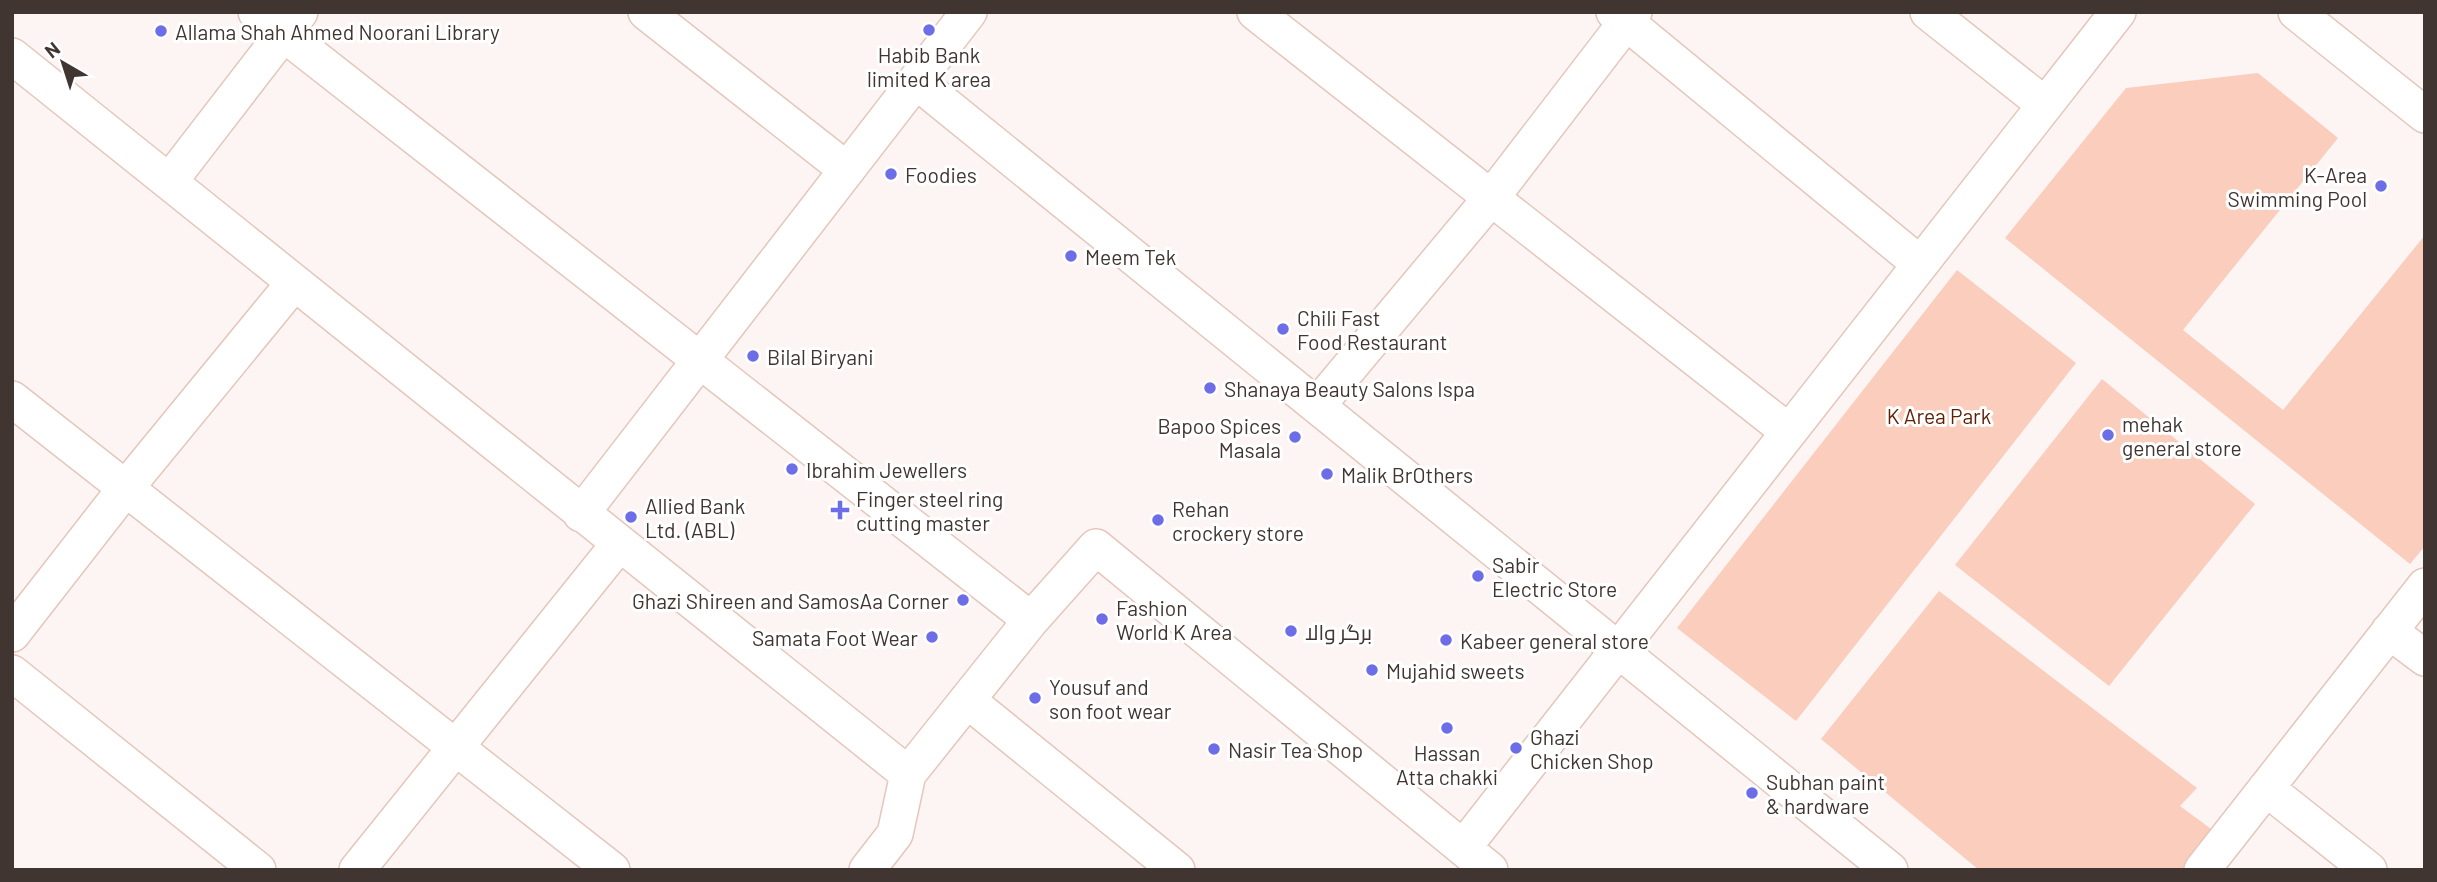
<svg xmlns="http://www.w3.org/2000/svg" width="2437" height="882" font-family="Barlow,Cairo,sans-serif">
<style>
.green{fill:#fbcdbc}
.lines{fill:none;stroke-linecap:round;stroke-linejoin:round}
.minor-casing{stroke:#e5c6ba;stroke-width:38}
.minor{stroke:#fff;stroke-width:35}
.poi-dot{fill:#6d6de7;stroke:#fff;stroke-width:2.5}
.labels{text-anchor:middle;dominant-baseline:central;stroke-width:6;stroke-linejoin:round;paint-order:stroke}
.poi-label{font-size:21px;fill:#413531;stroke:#fff;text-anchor:start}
.park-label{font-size:21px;fill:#611e00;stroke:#fff}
</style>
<rect width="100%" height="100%" fill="#fcf5f3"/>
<path class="green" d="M 2258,73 L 2338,138 L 2183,330 L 2283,410 L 2425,235 L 2425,546 L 2410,564 L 2005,238 L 2126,88 Z
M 1957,270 L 2076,363 L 1796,721 L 1677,628 Z
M 2102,379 L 2255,504 L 2109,686 L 1955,565 Z
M 1939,591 L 2197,788 L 2180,806 L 2222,837 L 2195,870 L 1979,870 L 1821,739 Z"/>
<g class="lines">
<defs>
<path id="minor" d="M 256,12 L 1031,620
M 646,12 L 847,170
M 1255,12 L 1789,432
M 1614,12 L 1920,264
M 1928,12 L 2045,105
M 2296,12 L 2425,115
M 12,56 L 908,774
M 916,81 L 1890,870
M 169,182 L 300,12
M 12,399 L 612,870
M 1317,406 L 1491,198 L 1634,12
M 581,514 L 969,12
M 2389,631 L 2425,658
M 12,634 L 125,489 L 294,283
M 12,673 L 258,870
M 967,700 L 1177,870
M 2266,788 L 2369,870
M 1463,848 L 2118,12
M 357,870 L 619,544
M 867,870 L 895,834 L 908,774 L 1031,620 L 1096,547 L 1490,870
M 2202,870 L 2425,586"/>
</defs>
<use href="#minor" class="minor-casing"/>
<use href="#minor" class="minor"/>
</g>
<g class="poi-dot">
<circle cx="929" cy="30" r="7"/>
<circle cx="161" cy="31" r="7"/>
<circle cx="891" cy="174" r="7"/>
<circle cx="2381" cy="186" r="7"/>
<circle cx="1071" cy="256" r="7"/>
<circle cx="1283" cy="329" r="7"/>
<circle cx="753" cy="356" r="7"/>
<circle cx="1210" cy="388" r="7"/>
<circle cx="2108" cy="435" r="7"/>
<circle cx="1295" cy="437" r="7"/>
<circle cx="792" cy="469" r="7"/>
<circle cx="1327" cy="474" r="7"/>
<path d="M836.5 499.5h7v7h7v7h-7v7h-7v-7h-7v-7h7z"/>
<circle cx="631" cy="517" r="7"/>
<circle cx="1158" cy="520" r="7"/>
<circle cx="1478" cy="576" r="7"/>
<circle cx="963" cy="600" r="7"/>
<circle cx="1102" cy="619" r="7"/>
<circle cx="1291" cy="631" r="7"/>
<circle cx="932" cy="637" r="7"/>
<circle cx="1446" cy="640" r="7"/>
<circle cx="1372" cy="670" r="7"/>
<circle cx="1035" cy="698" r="7"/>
<circle cx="1447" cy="728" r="7"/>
<circle cx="1516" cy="748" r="7"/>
<circle cx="1214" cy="749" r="7"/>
<circle cx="1752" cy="793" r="7"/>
</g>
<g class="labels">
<g class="poi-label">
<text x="175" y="31">Allama Shah Ahmed Noorani Library</text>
<text x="929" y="54" text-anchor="middle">Habib Bank<tspan x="929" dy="24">limited K area</tspan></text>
<text x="905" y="174">Foodies</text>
<text x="2367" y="174" text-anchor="end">K-Area<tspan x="2367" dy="24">Swimming Pool</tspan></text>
<text x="1085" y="256">Meem Tek</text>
<text x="1297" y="317">Chili Fast<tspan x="1297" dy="24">Food Restaurant</tspan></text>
<text x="767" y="356">Bilal Biryani</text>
<text x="1224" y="388">Shanaya Beauty Salons Ispa</text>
<text x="2122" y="423">mehak<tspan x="2122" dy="24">general store</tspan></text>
<text x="1281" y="425" text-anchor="end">Bapoo Spices<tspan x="1281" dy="24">Masala</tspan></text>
<text x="806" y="469">Ibrahim Jewellers</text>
<text x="1341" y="474">Malik BrOthers</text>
<text x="856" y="498">Finger steel ring<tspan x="856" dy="24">cutting master</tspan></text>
<text x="645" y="505">Allied Bank<tspan x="645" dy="24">Ltd. (ABL)</tspan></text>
<text x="1172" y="508">Rehan<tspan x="1172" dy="24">crockery store</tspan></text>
<text x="1492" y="564">Sabir<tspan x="1492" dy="24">Electric Store</tspan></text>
<text x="949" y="600" text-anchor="end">Ghazi Shireen and SamosAa Corner</text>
<text x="1116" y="607">Fashion<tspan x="1116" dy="24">World K Area</tspan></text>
<text x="1305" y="631">برگر والا</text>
<text x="918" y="637" text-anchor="end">Samata Foot Wear</text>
<text x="1460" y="640">Kabeer general store</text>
<text x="1386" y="670">Mujahid sweets</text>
<text x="1049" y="686">Yousuf and<tspan x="1049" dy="24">son foot wear</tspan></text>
<text x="1530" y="736">Ghazi<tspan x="1530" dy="24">Chicken Shop</tspan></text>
<text x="1228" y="749">Nasir Tea Shop</text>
<text x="1447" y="752" text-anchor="middle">Hassan<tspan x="1447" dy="24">Atta chakki</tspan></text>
<text x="1766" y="781">Subhan paint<tspan x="1766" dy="24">&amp; hardware</tspan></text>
</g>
<g class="park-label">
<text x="1939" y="415">K Area Park</text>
</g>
</g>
<rect width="2437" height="882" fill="none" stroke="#413531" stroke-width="28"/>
<g transform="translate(63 63) rotate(321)" stroke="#ffffff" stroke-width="5" paint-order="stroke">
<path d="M0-5L12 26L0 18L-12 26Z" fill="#413531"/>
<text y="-10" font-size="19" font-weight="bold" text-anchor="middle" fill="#413531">N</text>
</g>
</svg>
